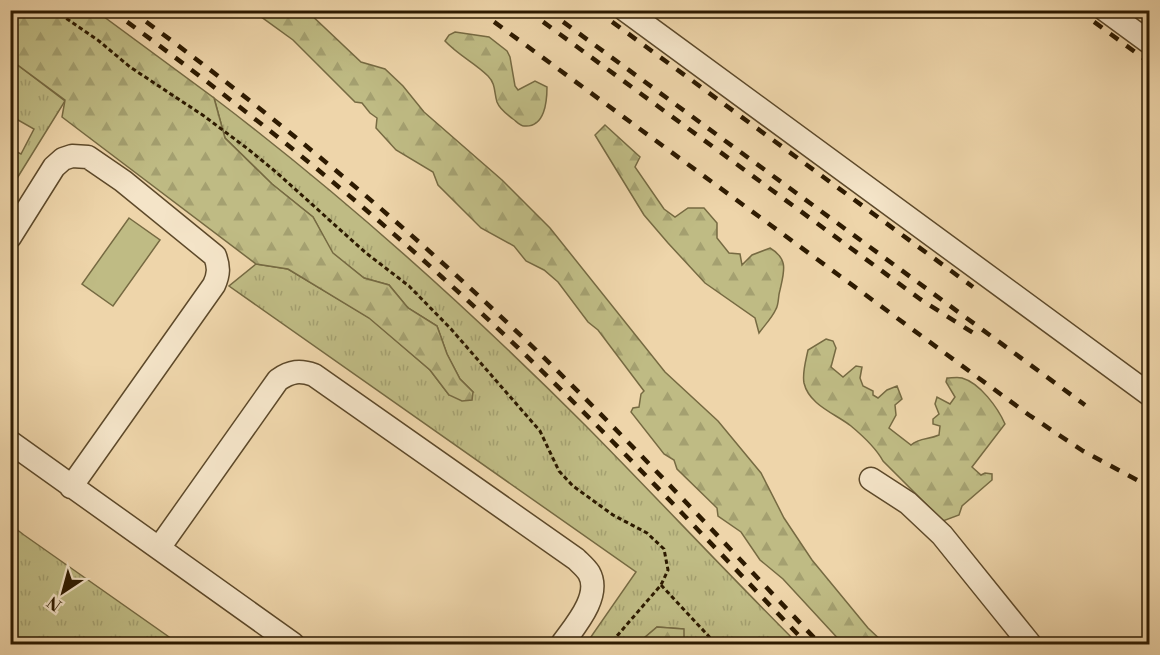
<svg xmlns="http://www.w3.org/2000/svg" width="1160" height="655" font-family="'Libre Bodoni',serif">
<style>
.grass{fill:url(#grass-tufts);stroke:#766a42;stroke-width:1.5}
.forest{fill:url(#forest-firs);stroke:#766a42;stroke-width:1.5}
.pitch{fill:#bfbb84;stroke:#766a42;stroke-width:1.5}
.lines{fill:none;stroke-linecap:round;stroke-linejoin:round}
.minor-casing{stroke:#5d492a;stroke-width:25}
.path{stroke:#2d1a00;stroke-width:3;stroke-dasharray:4.5 3;stroke-linecap:butt}
.minor{stroke:#f4e4c8;stroke-width:22}
.rail{stroke:#2d1a00;stroke-width:4.5;stroke-dasharray:10 10;stroke-linecap:butt}
</style>
<defs>
<pattern id="grass-tufts" width="24" height="20" patternUnits="userSpaceOnUse" patternTransform="scale(1.5)"><rect width="24" height="20" fill="#bfbb84"/><path d="M3 7l-1-3M5 7V3M7 7l1-3M15 17l-1-3M17 17v-4M19 17l1-3" fill="none" stroke="#a4a070"/></pattern>
<pattern id="forest-firs" width="22" height="20" patternUnits="userSpaceOnUse" patternTransform="scale(1.5)"><rect width="22" height="20" fill="#bfbb84"/><path d="M5 1l3.5 6h-7zM16 11l3.5 6h-7z" fill="#a4a070"/></pattern>
</defs>
<rect width="100%" height="100%" fill="#eed5aa"/>
<filter id="stains"><feTurbulence type="fractalNoise" baseFrequency=".00333" numOctaves="4"/><feColorMatrix values="0 0 0 0 .2 0 0 0 0 .09 0 0 0 0 .02 0 0 0 .5 -.17"/></filter>
<radialGradient id="worn" r=".72"><stop offset=".6" stop-color="#630" stop-opacity="0"/><stop offset="1" stop-color="#630" stop-opacity=".3"/></radialGradient>
<path class="grass" d="M 11,60 L 65,101 L 11,188 L 11,149 L 21,154 L 34,129 L 11,116 Z
M 214,98 C 346,198 469,309 586,426 C 657,498 726,572 798,644 L 684,644 L 683,629 L 657,627 L 637,644 L 586,644 L 636,572 L 229,286 L 256,264 L 288,269 L 370,318 L 430,370 L 449,395 L 473,392 L 460,379 L 447,354 L 437,326 L 408,308 L 389,285 L 364,278 L 332,253 L 313,217 L 272,184 L 225,138 Z
M 11,525 L 24,535 L 179,644 L 11,644 Z"/>
<path class="forest" d="M 11,10 L 96,11 L 214,98 L 225,138 L 272,184 L 313,217 L 333,253 L 364,278 L 389,285 L 408,308 L 437,326 L 447,354 L 460,379 L 473,392 L 472,400 L 462,401 L 449,395 L 430,370 L 369,318 L 288,269 L 256,264 L 62,117 L 65,100 L 11,60 Z
M 253,11 L 307,11 L 361,62 L 385,69 L 403,86 L 424,112 L 502,180 L 550,228 L 665,372 L 718,421 L 761,473 L 784,518 L 812,560 L 868,628 L 885,644 L 843,644 L 783,579 L 760,560 L 741,532 L 718,516 L 717,508 L 677,469 L 674,460 L 664,454 L 631,412 L 633,408 L 639,407 L 641,394 L 644,391 L 598,330 L 588,322 L 558,282 L 544,270 L 526,261 L 514,246 L 481,228 L 438,185 L 433,172 L 396,150 L 376,128 L 377,118 L 370,113 L 362,103 L 355,102 L 293,40 Z
M 455,32 L 489,37 L 507,51 L 510,57 L 515,86 L 518,90 L 535,81 L 547,87 C 547,101 545,128 524,126 C 520,126 516,121 513,119 C 507,114 500,110 497,102 C 494,93 496,84 488,76 C 475,63 458,55 445,41 L 449,35 Z
M 605,125 L 640,157 L 635,167 L 664,209 L 675,217 L 688,208 L 704,208 L 717,223 L 717,238 L 729,253 L 740,254 L 742,265 L 752,255 L 770,248 C 789,259 784,272 780,290 C 778,296 779,304 776,309 C 772,318 764,326 759,333 L 755,318 L 705,283 L 668,243 L 644,215 L 595,135 Z
M 826,339 L 833,341 L 836,348 L 831,367 L 843,377 L 856,366 L 862,367 L 860,378 L 863,386 L 873,391 L 873,395 L 878,398 L 887,390 L 897,386 L 902,399 L 895,405 L 896,415 L 889,428 L 911,445 C 920,437 928,440 939,435 L 940,426 L 933,424 L 933,419 L 939,414 L 935,404 L 937,397 L 950,404 L 955,397 L 946,382 L 947,378 C 951,378 958,377 962,378 C 980,383 998,408 1005,424 L 972,467 L 981,475 L 985,473 L 992,474 L 992,480 L 962,506 L 959,515 L 943,521 L 883,461 C 876,448 863,436 851,426 C 836,414 809,405 804,383 C 802,373 806,360 808,350 Z
M 657,627 L 684,629 L 684,644 L 637,644 Z"/>
<path class="pitch" d="M 129,218 L 160,240 L 113,306 L 82,284 Z"/>
<g class="lines">
<defs>
<path id="minor" d="M 625,10 L 1150,395
M 1105,10 L 1150,43
M 10,237 L 54,167 L 63,159 L 72,156 L 88,157 L 123,181 L 215,256 C 219,267 219,274 214,285 L 71,487
M 10,442 L 293,644
M 871,479 L 908,503 L 942,535 L 1030,644
M 159,548 L 278,380 C 291,371 300,370 314,375 L 576,559 C 580,563 586,568 589,573 C 602,596 574,627 562,644"/>
</defs>
<use href="#minor" class="minor-casing"/>
<path class="path" d="M 54,10 L 99,41 L 130,67 L 204,116 L 248,149 L 276,172 L 366,253 L 409,286 L 451,329 L 540,431 L 559,471 L 573,486 L 613,515 L 647,533 L 664,549 L 668,570 L 661,585 L 610,644
M 661,585 L 716,644"/>
<use href="#minor" class="minor"/>
<path class="rail" d="M 111,10 C 226,94 338,182 443,278 C 571,393 688,520 807,644
M 130,10 C 273,114 408,227 535,349 C 633,444 726,545 820,644
M 478,10 L 1029,415 L 1083,451 L 1150,487
M 527,10 L 920,299 L 978,336
M 547,10 L 1085,405
M 596,10 L 973,287
M 1078,10 L 1150,63"/>
</g>
<rect width="1160" height="655" fill="none" stroke="#eed5aa" stroke-width="36"/>
<rect x="12" y="12" width="1136" height="631" fill="none" stroke="#2d1a00" stroke-width="3"/>
<rect x="18" y="18" width="1124" height="619" fill="none" stroke="#2d1a00" stroke-width="1.5"/>
<g transform="translate(63 592) rotate(216)" stroke="#f4e4c8" stroke-width="4.5" paint-order="stroke">
<path d="M0-4.5L10 22L0 15L-10 22Z" fill="#2d1a00"/>
<text y="-9" font-size="16" font-weight="bold" text-anchor="middle" fill="#2d1a00">N</text>
</g>
<rect width="100%" height="100%" filter="url(#stains)"/>
<rect width="100%" height="100%" fill="url(#worn)"/>
</svg>
